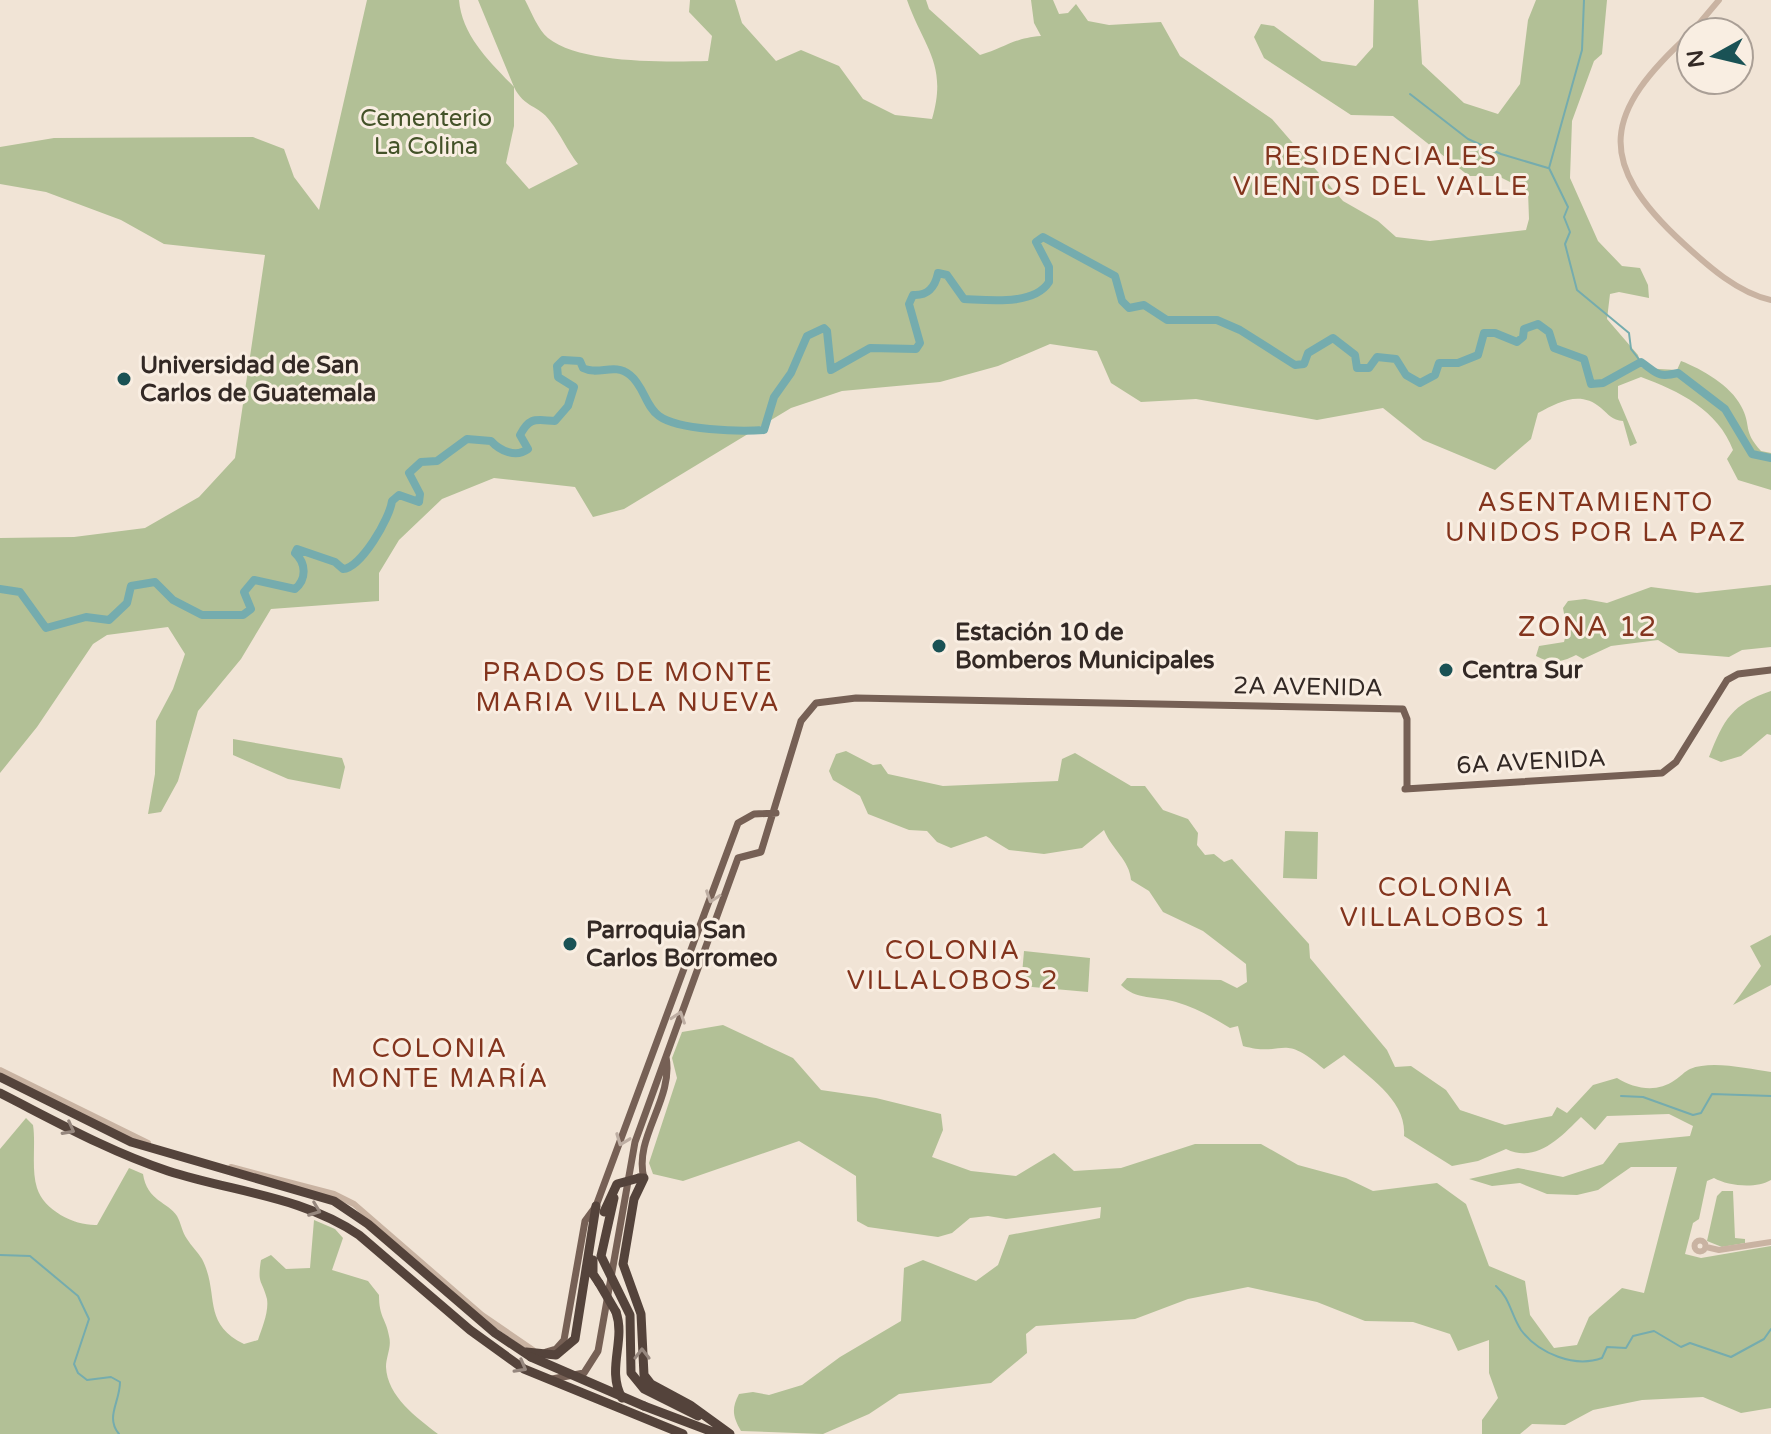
<svg xmlns="http://www.w3.org/2000/svg" width="1771" height="1434" font-family="'Varela Round',sans-serif">
<style>
.green{fill:#b2c096;fill-rule:evenodd}
.lines{fill:none;stroke-linecap:round;stroke-linejoin:round}
.stream{stroke:#75acae;stroke-width:2}
.river{stroke:#75acae;stroke-width:8}
.minor{stroke:#c9b3a2;stroke-width:6}
.major{stroke:#766055;stroke-width:7}
.highway{stroke:#54433b;stroke-width:9}
.highway-bridge{stroke:#54433b;stroke-width:9}
.oneway{stroke:#beaea3}
.oneway2{stroke:#96877e}
.poi-dot{fill:#1a5255;stroke:#f9eee2;stroke-width:3}
.labels{text-anchor:middle;dominant-baseline:central;stroke-width:6;stroke-linejoin:round;paint-order:stroke}
.park-label{font-size:24px;fill:#435228;stroke:#f9eee2}
.poi-label{font-size:24px;font-weight:bold;fill:#332925;stroke:#f9eee2;text-anchor:start}
.street-label{font-size:24px;fill:#332925;stroke:#f9eee2}
.neighbourhood-label{font-size:26px;letter-spacing:2px;fill:#83341d;stroke:#f9eee2}
.quarter-label{font-size:28px;letter-spacing:2px;fill:#83341d;stroke:#f9eee2}
</style>
<rect width="100%" height="100%" fill="#f1e4d6"/>
<path class="green" d="M 367,0 L 459,0 C 462,36 490,62 514,87 L 478,0 L 525,0 C 531,11 538,30 548,38 C 580,64 667,62 708,61 L 712,36 L 689,12 L 690,0 L 735,0 L 742,23 L 776,61 L 801,50 L 839,66 L 863,99 L 895,115 L 932,119 C 948,64 924,48 907,0 L 926,0 L 929,9 L 980,55 C 1005,48 1013,38 1041,36 L 1034,23 L 1031,0 L 1053,0 L 1059,14 L 1068,13 L 1076,4 L 1088,21 L 1109,25 L 1161,22 L 1180,56 L 1272,119 L 1343,201 L 1378,221 L 1396,237 L 1430,241 L 1526,230 L 1529,219 L 1528,191 L 1498,176 L 1469,176 L 1393,116 L 1351,115 L 1264,58 L 1254,37 L 1261,24 L 1274,26 L 1322,61 L 1356,66 L 1373,47 L 1374,0 L 1418,0 L 1422,64 L 1464,103 L 1498,114 L 1520,84 L 1528,20 L 1536,0 L 1607,0 L 1602,54 L 1594,61 L 1572,121 L 1570,178 L 1598,241 L 1622,266 L 1640,268 L 1648,285 L 1649,298 L 1619,292 L 1610,294 L 1607,319 L 1638,355 L 1642,368 L 1677,370 L 1681,361 C 1702,369 1731,386 1741,406 C 1752,426 1742,430 1761,451 L 1771,453 L 1771,490 L 1738,480 L 1727,459 L 1733,450 C 1718,410 1679,391 1641,377 L 1618,386 L 1618,398 L 1637,443 L 1630,446 L 1623,421 C 1612,420 1609,415 1601,408 C 1580,390 1559,402 1538,413 L 1531,439 L 1495,470 L 1423,440 L 1383,408 L 1317,420 L 1196,399 L 1141,402 L 1111,383 L 1097,351 L 1050,344 L 998,366 L 940,382 L 842,391 L 791,408 L 624,509 L 593,517 L 575,487 L 494,478 L 442,499 L 399,540 L 379,573 L 379,601 L 271,609 L 241,659 L 198,711 L 178,781 L 161,812 L 148,814 L 155,774 L 156,721 L 173,689 L 185,654 L 168,627 L 107,635 L 93,644 L 37,727 L 0,773 L 0,538 L 74,537 L 145,528 L 199,497 L 235,458 L 265,255 L 164,244 L 121,220 L 46,192 L 0,184 L 0,147 L 54,138 L 253,137 L 284,149 L 294,177 L 319,210 ZM 514,87 C 524,108 539,105 550,121 C 561,135 567,150 578,164 L 529,189 L 506,163 L 514,126 Z
M 1771,585 L 1771,647 L 1742,650 L 1729,657 L 1679,653 L 1658,640 L 1611,646 L 1583,659 L 1576,655 C 1560,663 1552,664 1536,656 L 1539,646 L 1564,642 L 1567,630 L 1563,608 L 1568,601 L 1585,599 L 1607,603 L 1651,587 L 1697,593 Z
M 1771,691 L 1771,735 L 1767,734 L 1741,756 L 1721,762 L 1709,757 C 1724,719 1732,704 1771,691 Z
M 233,739 L 342,758 L 345,767 L 340,789 L 288,779 L 233,755 Z
M 846,751 L 873,765 L 881,764 L 888,774 L 943,786 L 1058,781 L 1062,759 L 1075,753 L 1131,786 L 1145,786 L 1163,810 L 1188,819 L 1198,833 L 1197,845 L 1205,855 L 1214,854 L 1224,862 L 1232,859 L 1309,944 L 1310,958 L 1387,1050 L 1395,1067 L 1411,1066 L 1446,1090 L 1460,1110 L 1505,1125 L 1552,1116 L 1557,1107 L 1567,1113 L 1593,1085 L 1617,1078 C 1635,1089 1657,1093 1675,1080 C 1680,1077 1685,1071 1690,1069 C 1712,1060 1748,1069 1771,1072 L 1771,1180 C 1756,1189 1728,1186 1714,1178 L 1707,1181 L 1699,1219 L 1693,1223 L 1685,1254 L 1701,1258 L 1771,1246 L 1771,1408 L 1741,1413 L 1703,1397 L 1642,1400 L 1593,1410 L 1565,1425 L 1532,1424 L 1520,1434 L 1482,1434 L 1482,1420 L 1498,1398 L 1489,1373 L 1489,1340 L 1458,1351 L 1450,1334 L 1413,1322 L 1365,1321 L 1317,1302 L 1248,1287 L 1188,1299 L 1135,1319 L 1036,1326 L 1026,1334 L 1027,1353 L 991,1383 L 899,1394 L 869,1414 L 823,1434 L 741,1431 C 733,1417 731,1409 739,1394 L 753,1392 L 769,1395 L 802,1385 L 840,1357 L 901,1321 L 904,1268 L 923,1260 L 976,1281 L 998,1265 L 1009,1235 L 1100,1218 L 1101,1207 L 1006,1219 L 988,1216 L 970,1218 L 952,1233 L 938,1237 L 868,1227 L 857,1221 L 856,1176 L 799,1141 L 683,1181 L 653,1174 L 649,1163 L 677,1078 L 672,1058 L 682,1032 L 723,1025 L 793,1058 L 821,1090 L 876,1098 L 941,1114 L 943,1130 L 932,1157 L 971,1171 L 1016,1176 L 1054,1153 L 1074,1171 L 1121,1168 L 1195,1144 L 1261,1144 L 1298,1165 L 1346,1178 L 1373,1191 L 1437,1183 L 1466,1204 L 1489,1266 L 1525,1281 L 1530,1315 L 1554,1348 L 1577,1345 L 1589,1317 L 1622,1288 L 1644,1293 L 1677,1167 L 1631,1167 L 1598,1190 L 1577,1195 L 1547,1194 L 1520,1183 L 1492,1186 L 1469,1179 L 1518,1168 L 1563,1177 L 1603,1164 L 1619,1143 L 1690,1136 L 1693,1126 L 1669,1114 L 1607,1116 L 1595,1130 L 1581,1117 C 1561,1137 1536,1164 1506,1149 L 1478,1161 L 1452,1166 L 1404,1136 C 1407,1100 1368,1077 1344,1055 L 1324,1069 C 1280,1031 1286,1058 1243,1046 L 1238,1026 L 1230,1028 C 1212,1017 1196,1008 1176,1002 C 1157,996 1135,1000 1121,985 L 1127,978 L 1221,980 L 1237,988 L 1247,982 L 1246,964 L 1203,931 L 1163,912 L 1149,891 L 1131,880 C 1130,861 1111,848 1104,830 L 1082,848 L 1044,854 L 1009,850 L 986,836 L 951,848 L 937,842 L 927,831 L 909,830 L 868,814 L 860,796 L 833,780 L 829,771 L 836,754 Z
M 1285,831 L 1318,832 L 1317,879 L 1283,878 Z
M 1771,935 L 1771,985 L 1733,1005 L 1761,966 L 1750,946 Z
M 1024,951 L 1090,958 L 1088,992 L 1021,986 Z
M 26,1118 L 33,1125 C 36,1144 31,1169 37,1188 C 44,1211 76,1226 97,1225 L 129,1168 L 143,1174 C 147,1201 168,1202 177,1216 C 181,1223 182,1232 187,1239 C 191,1246 198,1252 202,1259 C 220,1294 201,1323 244,1344 L 258,1340 C 262,1328 269,1312 267,1299 C 262,1279 257,1285 261,1260 L 271,1255 L 286,1269 L 310,1268 L 314,1220 L 335,1229 L 343,1238 L 332,1270 L 368,1281 L 379,1295 C 379,1318 386,1318 389,1336 C 392,1347 386,1356 386,1367 C 387,1396 417,1418 438,1434 L 0,1434 L 0,1149 Z
M 1722,1191 L 1733,1191 L 1735,1238 L 1745,1239 L 1745,1243 L 1722,1247 L 1707,1241 L 1717,1196 Z"/>
<g class="lines">
<path class="stream" d="M 1584,0 L 1582,50 L 1549,168 L 1568,207 L 1564,217 L 1570,232 L 1565,244 L 1577,290 L 1629,333 L 1631,349 L 1641,362
M 1410,94 L 1468,139 L 1501,154 L 1548,168
M 1621,1096 L 1643,1097 L 1693,1115 L 1701,1113 L 1712,1094 L 1771,1096
M 0,1255 L 30,1256 L 78,1296 L 89,1319 L 74,1364 L 78,1373 L 87,1380 L 111,1377 L 120,1382 C 120,1402 105,1417 119,1434
M 1496,1286 C 1510,1298 1511,1315 1521,1330 C 1539,1354 1575,1368 1602,1358 L 1607,1347 L 1626,1348 L 1633,1336 L 1654,1331 L 1681,1347 L 1690,1343 L 1731,1357 L 1764,1339 L 1771,1329"/>
<path class="river" d="M 0,589 L 20,592 L 46,628 L 86,617 L 109,620 L 127,603 L 131,586 L 155,582 L 173,600 L 202,615 L 243,615 L 251,609 L 244,592 L 254,580 L 295,589 C 307,579 306,563 295,553 L 297,549 L 335,562 L 343,569 C 361,568 390,518 392,501 L 399,495 L 419,502 L 420,494 L 409,473 L 421,462 L 437,461 L 467,439 L 491,441 C 500,451 516,458 528,449 L 520,435 C 530,416 536,420 555,421 L 568,406 L 574,387 L 558,377 L 557,366 L 563,360 L 580,361 L 583,368 C 599,376 614,362 630,375 C 644,386 645,406 659,416 C 678,430 740,432 764,430 L 774,397 L 791,373 L 807,336 L 824,328 L 827,331 L 831,370 L 870,348 L 916,349 L 920,343 L 909,304 L 913,295 C 928,296 935,287 938,273 L 947,275 L 964,299 C 988,300 1034,306 1049,282 L 1049,267 L 1036,242 L 1043,237 L 1115,276 L 1122,301 L 1129,308 L 1144,305 L 1167,320 L 1217,320 L 1240,330 L 1295,365 L 1304,364 L 1308,353 L 1333,338 L 1355,355 L 1357,368 L 1369,368 L 1377,357 L 1396,359 L 1406,375 L 1420,383 L 1435,375 L 1439,363 L 1458,363 L 1478,355 L 1484,333 L 1495,333 L 1517,342 L 1523,337 L 1524,329 L 1538,324 L 1549,332 L 1554,348 L 1584,359 L 1591,384 L 1603,383 L 1641,362 C 1657,373 1657,378 1678,373 L 1725,409 L 1752,454 L 1771,458"/>
<path class="minor" d="M 1692,32 L 1719,0
M 1691,33 C 1604,112 1593,161 1684,244 C 1708,266 1738,293 1771,300
M 0,1070 L 148,1143
M 231,1167 L 334,1194 L 354,1204 L 482,1315 L 533,1350
M1694.5 1246a5.5 5.5 0 1 1 11 0a5.5 5.5 0 1 1-11 0Z
M 1706,1247 L 1719,1250 L 1771,1242"/>
<path class="major" d="M 1405,789 L 1662,773 L 1676,762 L 1727,680 L 1738,674 L 1771,670
M 644,1178 C 633,1138 674,1099 666,1057
M 546,1352 L 556,1349 L 564,1340 L 585,1221 L 596,1206 L 738,823 L 754,814 L 776,813
M 552,1379 L 584,1373 L 598,1351 L 635,1142 L 738,858 L 761,852 L 801,721 L 816,703 L 856,698 L 1403,709 L 1407,719 L 1407,789"/>
<path class="highway" d="M 0,1077 L 131,1142 L 334,1201 L 368,1224 L 495,1333 L 531,1357
M 0,1093 C 55,1121 108,1151 168,1171 C 233,1192 302,1196 359,1235 L 470,1330 L 524,1369 L 683,1434
M 639,1178 L 644,1178 L 634,1199 L 623,1264 L 641,1314 L 644,1375 L 651,1384 L 690,1405 L 730,1434
M 614,1198 L 601,1256 L 630,1315 L 631,1373 L 644,1389 L 698,1416
M 593,1260 L 593,1274 L 599,1283
M 616,1312 C 626,1341 606,1369 622,1398
M 526,1352 L 556,1355 L 575,1339 L 596,1206
M 644,1406 L 718,1434"/>
<path class="highway-bridge" d="M 604,1212 L 617,1184 L 639,1178
M 599,1283 L 616,1312
M 531,1357 L 644,1406"/>
</g>
<defs><path id="oneway-chevron" d="M-2-3.5L2.5 0L-2 3.5" fill="none" stroke-width="1.6" stroke-linecap="round" stroke-linejoin="round" transform="scale(2)"/></defs>
<g class="oneway">
<use href="#oneway-chevron" transform="translate(712 897) rotate(109)"/>
<use href="#oneway-chevron" transform="translate(679 1017) rotate(-71)"/>
<use href="#oneway-chevron" transform="translate(622 1140) rotate(111)"/>
</g>
<g class="oneway2">
<use href="#oneway-chevron" transform="translate(69 1129) rotate(28)"/>
<use href="#oneway-chevron" transform="translate(315 1210) rotate(21)"/>
<use href="#oneway-chevron" transform="translate(642 1354) rotate(-90)"/>
<use href="#oneway-chevron" transform="translate(521 1367) rotate(29)"/>
</g>
<g class="poi-dot">
<circle cx="124" cy="379" r="8"/>
<circle cx="939" cy="646" r="8"/>
<circle cx="1446" cy="670" r="8"/>
<circle cx="570" cy="944" r="8"/>
</g>
<g class="labels">
<g class="park-label">
<text x="426" y="118">Cementerio<tspan x="426" dy="28">La Colina</tspan></text>
</g>
<g class="poi-label">
<text x="140" y="365">Universidad de San<tspan x="140" dy="28">Carlos de Guatemala</tspan></text>
<text x="955" y="632">Estación 10 de<tspan x="955" dy="28">Bomberos Municipales</tspan></text>
<text x="1462" y="670">Centra Sur</text>
<text x="586" y="930">Parroquia San<tspan x="586" dy="28">Carlos Borromeo</tspan></text>
</g>
<g class="street-label">
<text transform="translate(1308 687) rotate(1)">2A AVENIDA</text>
<text transform="translate(1531 762) rotate(-3)">6A AVENIDA</text>
</g>
<g class="neighbourhood-label">
<text x="1381" y="156">RESIDENCIALES<tspan x="1381" dy="30">VIENTOS DEL VALLE</tspan></text>
<text x="1596" y="502">ASENTAMIENTO<tspan x="1596" dy="30">UNIDOS POR LA PAZ</tspan></text>
<text x="628" y="672">PRADOS DE MONTE<tspan x="628" dy="30">MARIA VILLA NUEVA</tspan></text>
<text x="1446" y="887">COLONIA<tspan x="1446" dy="30">VILLALOBOS 1</tspan></text>
<text x="953" y="950">COLONIA<tspan x="953" dy="30">VILLALOBOS 2</tspan></text>
<text x="440" y="1048">COLONIA<tspan x="440" dy="30">MONTE MARÍA</tspan></text>
</g>
<g class="quarter-label">
<text x="1588" y="627">ZONA 12</text>
</g>
</g>
<g transform="translate(1715 56) rotate(262)"><circle r="38" fill="#f9eee2" stroke="#aa9f96" stroke-width="2"/>
<path d="M0-6L14 30L0 20L-14 30Z" fill="#1a5255"/>
<text y="-12" font-size="22" font-weight="bold" text-anchor="middle" fill="#332925">N</text>
</g>
</svg>
